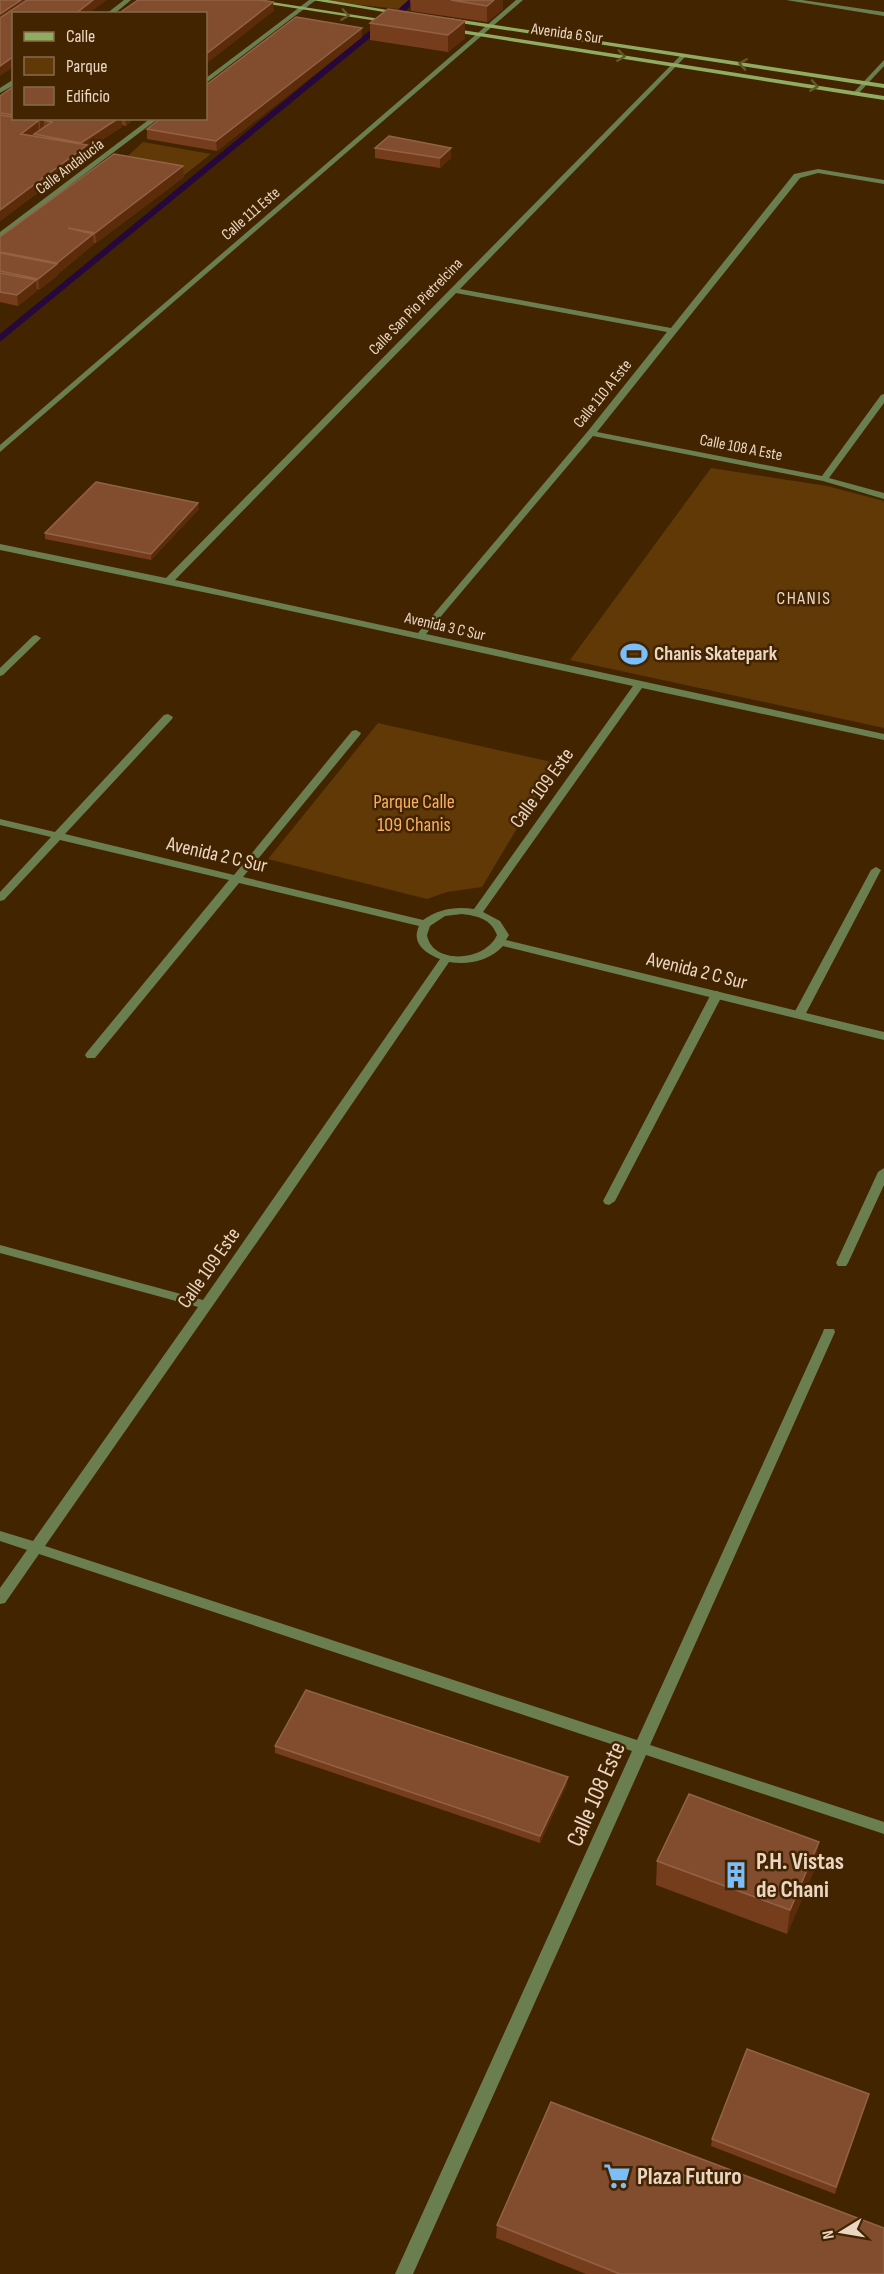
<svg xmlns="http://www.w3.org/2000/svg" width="884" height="2274" font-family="'Sofia Sans Condensed',sans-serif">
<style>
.green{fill:#603906}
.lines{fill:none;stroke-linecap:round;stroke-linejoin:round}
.stream{stroke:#27083d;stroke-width:6}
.pedestrian{fill:#6b7e50;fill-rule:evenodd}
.minor{fill:#6b7e50;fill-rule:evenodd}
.secondary{fill:#8fac61;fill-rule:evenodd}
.wall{fill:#763d1d}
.shaded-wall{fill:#5c2c0a}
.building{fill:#824d2e;stroke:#926246;stroke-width:1.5}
.oneway{stroke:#615a27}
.labels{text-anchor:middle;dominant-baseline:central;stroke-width:5;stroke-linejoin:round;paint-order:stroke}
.far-street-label{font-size:16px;fill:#ead6c3;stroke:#422400}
.far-neighbourhood-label{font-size:18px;letter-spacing:1.5px;fill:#ead6c3;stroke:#422400}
.poi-label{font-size:20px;font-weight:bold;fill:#ead6c3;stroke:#422400;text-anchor:start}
.street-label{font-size:20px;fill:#ead6c3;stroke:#422400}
.park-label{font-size:20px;fill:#f8b062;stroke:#422400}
.near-street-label{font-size:24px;fill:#ead6c3;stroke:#422400}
.near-poi-label{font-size:24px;font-weight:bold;fill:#ead6c3;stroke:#422400;text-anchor:start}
</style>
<rect width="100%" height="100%" fill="#422400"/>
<path class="green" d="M 316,0 L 409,0 L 398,9 Z
M 143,142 L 211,154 L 183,176 L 118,165 Z
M 711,468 L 827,486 L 884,501 L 884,728 L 570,660 Z
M 378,723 L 556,763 L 482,887 L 447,892 L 427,899 L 268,859 Z"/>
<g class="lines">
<path class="stream" d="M 403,9 L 413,0
M 0,338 L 380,26"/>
<path class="pedestrian" d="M 876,867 L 881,870 L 805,1015 L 799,1018 L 795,1017 L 793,1015 L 871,870 Z
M 717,991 L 723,994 L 615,1201 L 609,1205 L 605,1204 L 603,1201 L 711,994 Z
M 884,1168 L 884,1185 L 848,1263 L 846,1266 L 838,1266 L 836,1263 L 878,1172 Z"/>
<path class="minor" d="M 124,0 L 131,0 L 114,14 L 106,14 Z
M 309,0 L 316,0 L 206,83 L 206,78 Z
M 516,0 L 523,0 L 0,452 L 0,445 Z
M 786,0 L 802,0 L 884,12 L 884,16 Z
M 682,54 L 687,55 L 460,289 L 671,328 L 794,174 L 818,169 L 884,180 L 884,184 L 818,173 L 800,178 L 597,432 L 822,476 L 881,395 L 884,394 L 884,403 L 829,478 L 884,493 L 884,499 L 823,481 L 593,436 L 426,634 L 884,734 L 884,740 L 642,688 L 483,912 L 500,921 L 509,935 L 506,940 L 884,1032 L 884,1040 L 503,946 C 489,961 469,965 449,962 L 285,1202 L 45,1546 L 637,1740 L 823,1332 L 824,1329 L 834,1329 L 835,1332 L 650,1745 L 884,1822 L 884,1834 L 646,1755 L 413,2274 L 395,2274 L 632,1751 L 39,1554 L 5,1603 L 0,1604 L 0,1588 L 27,1550 L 0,1541 L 0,1531 L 33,1541 L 198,1307 L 0,1253 L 0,1245 L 203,1300 L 440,959 C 425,953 411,943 419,926 L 239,883 L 95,1058 L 87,1058 L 85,1055 L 87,1052 L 229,880 L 60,840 L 4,900 L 0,901 L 0,892 L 51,837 L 0,825 L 0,819 L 55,832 L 164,715 L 168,714 L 173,717 L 172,719 L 65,834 L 234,875 L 352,731 L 356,730 L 361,733 L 360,735 L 243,877 L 423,920 C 438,909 456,906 474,909 L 633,686 L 222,596 L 0,550 L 0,544 L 166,578 ZM 456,293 L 667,332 L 588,431 L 418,633 L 175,580 ZM 462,914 C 478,916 491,919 497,935 C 485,962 432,965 427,935 L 430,926 L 445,916 Z
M 884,60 L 884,66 L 858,94 L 854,94 L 854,92 Z
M 14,79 L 14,85 L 0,93 L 0,88 Z
M 151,118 L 159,118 L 0,238 L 0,232 Z
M 36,635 L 41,638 L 39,640 L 3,675 L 0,676 L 0,668 L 33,636 Z"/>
<path class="secondary" d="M 243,0 L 259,0 L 393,21 L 390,23 Z
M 312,0 L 328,0 L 405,13 L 402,15 Z
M 449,18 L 884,84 L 884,88 L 447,21 L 447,19 Z
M 449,28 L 884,96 L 884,100 L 447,31 L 446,30 Z"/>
</g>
<path class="wall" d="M 410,0 L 503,0 L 503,9 L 487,22 L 411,11 Z
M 370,23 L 465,38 L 448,52 L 370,40 Z
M 362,37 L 217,151 L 147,139 L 147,129 Z
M 14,86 L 14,118 L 135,118 L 126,126 L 122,125 L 122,127 L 87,149 L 88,155 L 0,221 L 0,96 Z
M 375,148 L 451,158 L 440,168 L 375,158 Z
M 183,166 L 184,177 L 96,243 L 94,243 L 94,244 L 58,274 L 58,275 L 39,290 L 37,289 L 37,291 L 18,306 L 0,302 L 0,237 Z
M 199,509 L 151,560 L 45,539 L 45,533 Z
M 275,1746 L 567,1784 L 540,1843 L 275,1753 Z
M 657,1861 L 816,1866 L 787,1934 L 656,1885 Z
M 867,2101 L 835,2194 L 711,2146 L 712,2139 Z
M 497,2225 L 884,2274 L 586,2274 L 496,2238 Z"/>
<path class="shaded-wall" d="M 21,0 L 35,0 L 0,25 L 0,14 Z
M 93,0 L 107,0 L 88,14 L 75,14 Z
M 494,0 L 503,0 L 503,9 L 487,22 L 487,6 Z
M 273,2 L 274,11 L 206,64 L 206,54 Z
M 465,21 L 465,38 L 448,52 L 448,35 Z
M 362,28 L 362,37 L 217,151 L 216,141 Z
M 14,56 L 14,67 L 0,76 L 0,66 Z
M 40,118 L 55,118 L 44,120 L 44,126 L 40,129 Z
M 119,118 L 122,118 L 122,127 L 87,149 L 88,155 L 0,221 L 0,210 L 82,149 L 81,143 Z
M 125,118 L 135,118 L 126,126 Z
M 38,121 L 39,131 L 22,144 L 21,134 Z
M 451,148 L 451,158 L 440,168 L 440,158 Z
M 183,166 L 184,177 L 96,243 L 95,233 Z
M 93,234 L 94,244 L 58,274 L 57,263 Z
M 57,264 L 58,275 L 39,290 L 38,279 Z
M 36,280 L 37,291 L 18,306 L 17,295 Z
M 198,503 L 199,509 L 151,560 L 151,554 Z
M 568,1777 L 567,1784 L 540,1843 L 540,1836 Z
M 819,1842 L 816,1866 L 787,1934 L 790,1910 Z
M 869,2094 L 867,2101 L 835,2194 L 836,2187 Z"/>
<path class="building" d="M 0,0 L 21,0 L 0,14 Z
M 27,0 L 93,0 L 75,14 L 14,14 L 14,56 L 0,66 L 0,18 Z
M 138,0 L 261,0 L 273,2 L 206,54 L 206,14 L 118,14 Z
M 451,0 L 494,0 L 487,6 Z
M 388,9 L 465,21 L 448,35 L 370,23 Z
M 296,17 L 362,28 L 216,141 L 147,129 L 161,118 L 206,118 L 206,85 Z
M 14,86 L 14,115 L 0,113 L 0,96 Z
M 0,115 L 14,117 L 14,118 L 22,118 L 38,121 L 21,134 L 87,145 L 0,210 Z
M 46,118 L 119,118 L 81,143 L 34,134 L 52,122 L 44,120 Z
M 389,136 L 451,148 L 440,158 L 375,148 Z
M 114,154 L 183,166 L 95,233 L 68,228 L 93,234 L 57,263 L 0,252 L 0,237 Z
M 0,253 L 57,264 L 38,279 L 0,271 Z
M 0,273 L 36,280 L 17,295 L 0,292 Z
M 96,482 L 198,503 L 151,554 L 45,533 Z
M 306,1690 L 568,1777 L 540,1836 L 275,1746 Z
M 689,1794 L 819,1842 L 790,1910 L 657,1861 Z
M 747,2049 L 869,2094 L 836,2187 L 712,2139 Z
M 551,2102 L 884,2228 L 884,2274 L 620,2274 L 497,2225 Z"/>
<defs><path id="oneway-chevron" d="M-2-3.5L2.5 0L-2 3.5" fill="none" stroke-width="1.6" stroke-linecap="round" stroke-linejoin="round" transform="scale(1.5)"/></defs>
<g class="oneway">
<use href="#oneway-chevron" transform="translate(345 15) rotate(8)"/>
<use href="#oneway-chevron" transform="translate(621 56) rotate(8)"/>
<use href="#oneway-chevron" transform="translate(743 64) rotate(-171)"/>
<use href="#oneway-chevron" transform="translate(814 86) rotate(9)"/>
</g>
<defs>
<symbol id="stadium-bare" viewBox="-9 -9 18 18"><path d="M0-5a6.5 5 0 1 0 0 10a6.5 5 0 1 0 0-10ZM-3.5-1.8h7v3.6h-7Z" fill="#7cbef9" stroke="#422400" stroke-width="2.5" paint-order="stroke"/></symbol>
<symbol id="building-bare" viewBox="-9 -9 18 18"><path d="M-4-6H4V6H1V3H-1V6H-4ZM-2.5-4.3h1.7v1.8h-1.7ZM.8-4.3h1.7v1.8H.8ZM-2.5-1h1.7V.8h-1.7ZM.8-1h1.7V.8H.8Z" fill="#7cbef9" stroke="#422400" stroke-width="2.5" paint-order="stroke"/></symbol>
<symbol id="supermarket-bare" viewBox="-9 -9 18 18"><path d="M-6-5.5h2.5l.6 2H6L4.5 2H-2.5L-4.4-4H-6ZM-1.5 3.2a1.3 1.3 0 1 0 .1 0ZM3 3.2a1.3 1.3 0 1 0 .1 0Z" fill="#7cbef9" stroke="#422400" stroke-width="2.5" paint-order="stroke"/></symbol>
</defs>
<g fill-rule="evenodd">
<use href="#stadium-bare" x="615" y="635" width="38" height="38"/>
<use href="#building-bare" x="717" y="1856" width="38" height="38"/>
<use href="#supermarket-bare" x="598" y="2157" width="38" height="38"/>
</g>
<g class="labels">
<g class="far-street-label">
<text transform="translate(567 34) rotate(8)">Avenida 6 Sur</text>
<text transform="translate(70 167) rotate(-37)">Calle Andalucía</text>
<text transform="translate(251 214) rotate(-41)">Calle 111 Este</text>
<text transform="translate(416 307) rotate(-46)">Calle San Pio Pietrelcina</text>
<text transform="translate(603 394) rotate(-51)">Calle 110 A Este</text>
<text transform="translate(741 448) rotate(11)">Calle 108 A Este</text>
<text transform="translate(445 627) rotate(13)">Avenida 3 C Sur</text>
</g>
<g class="far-neighbourhood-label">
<text x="804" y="598">CHANIS</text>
</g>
<g class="poi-label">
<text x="654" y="654">Chanis Skatepark</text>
</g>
<g class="street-label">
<text transform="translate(542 788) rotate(-54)">Calle 109 Este</text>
<text transform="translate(217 855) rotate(13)">Avenida 2 C Sur</text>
<text transform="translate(697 971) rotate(14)">Avenida 2 C Sur</text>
<text transform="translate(209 1268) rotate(-55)">Calle 109 Este</text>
</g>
<g class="park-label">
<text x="414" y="802">Parque Calle<tspan x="414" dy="23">109 Chanis</tspan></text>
</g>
<g class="near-street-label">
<text transform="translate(596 1794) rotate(-66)">Calle 108 Este</text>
</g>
<g class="near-poi-label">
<text x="756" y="1861">P.H. Vistas<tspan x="756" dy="28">de Chani</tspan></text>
<text x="637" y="2176">Plaza Futuro</text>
</g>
</g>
<rect x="12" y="12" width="195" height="108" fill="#422400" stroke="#856b4e" stroke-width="1.5"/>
<rect x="24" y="32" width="30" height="9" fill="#8fac61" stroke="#856b4e" stroke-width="1.5"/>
<text x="66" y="42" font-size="18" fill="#ead6c3">Calle</text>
<rect x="24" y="57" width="30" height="18" fill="#603906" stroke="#856b4e" stroke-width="1.5"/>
<text x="66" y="72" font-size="18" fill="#ead6c3">Parque</text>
<rect x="24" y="87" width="30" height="18" fill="#824d2e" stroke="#856b4e" stroke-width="1.5"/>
<text x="66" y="102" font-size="18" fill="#ead6c3">Edificio</text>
<g transform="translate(842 2232) rotate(259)" stroke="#422400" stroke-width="4.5" paint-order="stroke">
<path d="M0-4.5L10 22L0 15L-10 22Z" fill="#ead6c3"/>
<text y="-9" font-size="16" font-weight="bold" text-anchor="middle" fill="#ead6c3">N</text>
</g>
</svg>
